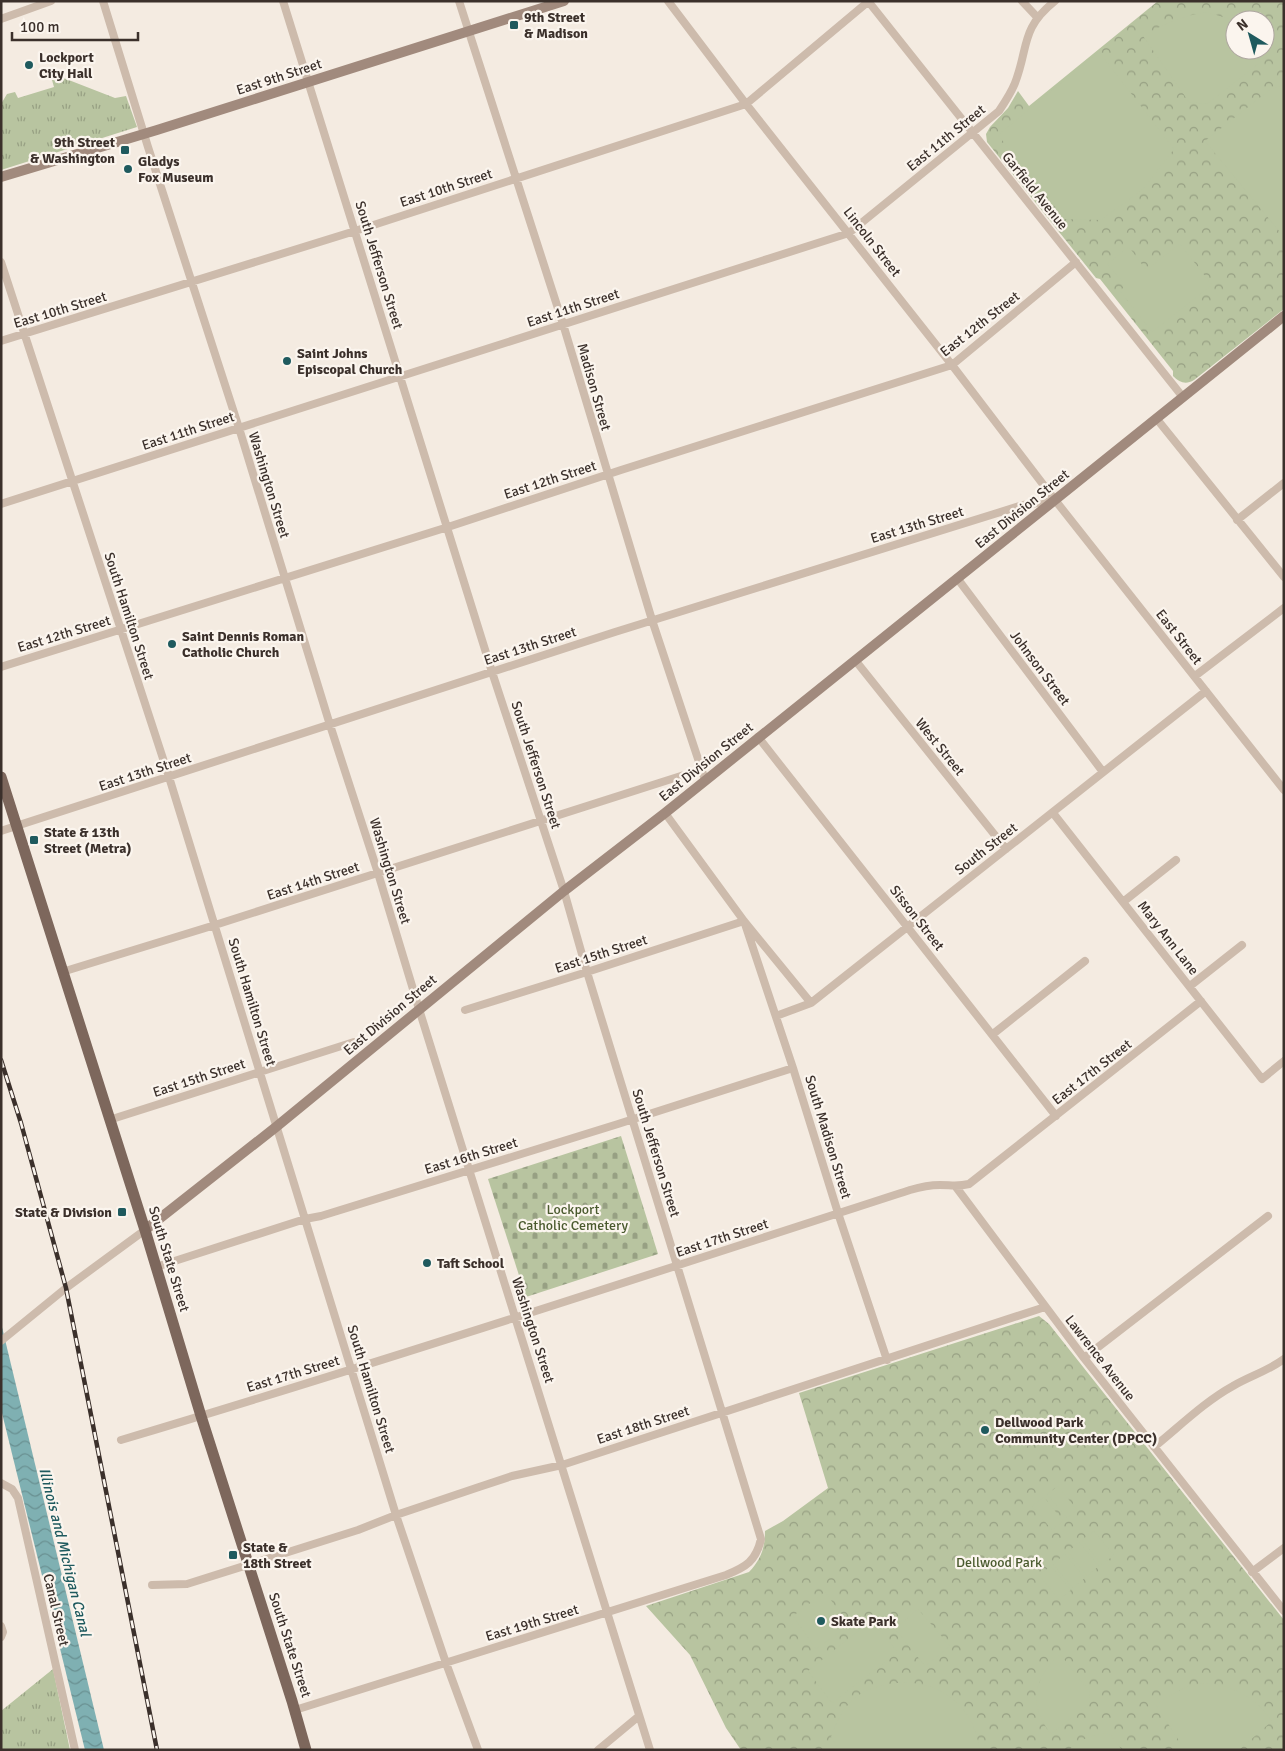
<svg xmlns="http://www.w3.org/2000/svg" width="1285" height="1751" font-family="Signika,sans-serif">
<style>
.grass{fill:url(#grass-tufts)}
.cemetery{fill:url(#cemetery-stones)}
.park{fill:url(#park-crowns);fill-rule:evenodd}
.garden{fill:#b8c4a0}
.water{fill:url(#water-waves)}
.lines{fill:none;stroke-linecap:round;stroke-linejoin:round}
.street{stroke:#cdbbac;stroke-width:8}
.secondary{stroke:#a18a7d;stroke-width:10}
.primary{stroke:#7d675c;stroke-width:11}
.rail-casing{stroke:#3b302b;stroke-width:4.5}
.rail{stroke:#fbf5ee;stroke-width:2.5;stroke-dasharray:8;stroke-linecap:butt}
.poi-dot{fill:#1f5a5e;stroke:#fbf5ee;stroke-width:2}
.labels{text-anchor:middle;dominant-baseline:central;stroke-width:4.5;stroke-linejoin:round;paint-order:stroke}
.poi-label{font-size:14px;font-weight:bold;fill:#3b302b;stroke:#fbf5ee;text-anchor:start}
.street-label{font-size:14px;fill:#3b302b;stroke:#fbf5ee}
.park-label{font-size:14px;fill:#4a5a2e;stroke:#fbf5ee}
.water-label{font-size:15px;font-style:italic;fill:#1f5a5e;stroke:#fbf5ee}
</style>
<defs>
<pattern id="grass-tufts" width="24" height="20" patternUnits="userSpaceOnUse" patternTransform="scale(1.25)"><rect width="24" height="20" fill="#b8c4a0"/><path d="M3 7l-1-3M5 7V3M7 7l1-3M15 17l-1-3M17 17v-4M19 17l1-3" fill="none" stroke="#97a083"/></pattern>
<pattern id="cemetery-stones" width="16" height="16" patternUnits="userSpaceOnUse" patternTransform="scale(1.25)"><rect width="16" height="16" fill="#b8c4a0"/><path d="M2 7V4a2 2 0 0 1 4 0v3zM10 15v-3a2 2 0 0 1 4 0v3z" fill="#97a083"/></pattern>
<pattern id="park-crowns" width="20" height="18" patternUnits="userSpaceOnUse" patternTransform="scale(1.25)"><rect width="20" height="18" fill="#b8c4a0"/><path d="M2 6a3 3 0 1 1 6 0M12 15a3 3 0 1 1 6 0" fill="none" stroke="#97a083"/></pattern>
<pattern id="water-waves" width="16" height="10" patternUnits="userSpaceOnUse" patternTransform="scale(1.25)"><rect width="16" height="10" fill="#7fb0b2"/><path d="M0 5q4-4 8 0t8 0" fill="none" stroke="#699091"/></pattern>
</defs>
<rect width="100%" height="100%" fill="#f4ebe1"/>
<path class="grass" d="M 61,77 L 115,98 L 126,96 L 137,127 L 1,170 L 1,104 L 7,94 L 15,92 L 18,98 L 54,87 L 52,80 Z
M 53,1669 L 70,1750 L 1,1750 L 1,1711 Z"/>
<path class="cemetery" d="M 621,1136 L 658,1254 L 526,1297 L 488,1179 Z"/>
<path class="park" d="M 1158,1 L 1284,1 L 1284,309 L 1194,380 C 1186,385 1180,383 1173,376 L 1173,371 L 1100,279 L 1096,278 L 987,142 L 986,134 L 990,127 L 1008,108 L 1018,91 L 1029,106 ZM 1235,20 L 1265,20 L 1265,50 L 1235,50 Z
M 1039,1316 L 1049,1324 L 1284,1620 L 1284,1750 L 741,1750 L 726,1728 L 690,1655 L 646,1606 L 749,1572 C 761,1559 765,1548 765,1531 L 783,1521 L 828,1488 L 799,1393 Z"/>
<path class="garden" d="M 1207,12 L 1229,19 L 1235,23 L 1235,50 L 1262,50 L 1267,57 L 1207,104 L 1189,102 L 1143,36 C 1166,23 1182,16 1207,12 Z
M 1099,52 L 1174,149 L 1143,189 L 1101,220 L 1065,219 L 998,135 Z
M 1284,85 L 1284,237 L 1205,141 L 1271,89 Z
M 1180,244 L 1212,285 L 1152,332 L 1120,291 L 1124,287 L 1121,283 L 1123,282 L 1107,264 L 1129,247 L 1146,270 Z
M 1058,1486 L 1077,1510 L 1067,1518 L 1047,1494 Z
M 1044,1497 L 1063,1521 L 1052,1530 L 1032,1506 Z
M 1094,1531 L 1114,1555 L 1102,1565 L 1082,1540 Z
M 1079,1542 L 1099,1566 L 1087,1576 L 1068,1552 Z
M 1065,1554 L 1085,1578 L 1073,1588 L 1053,1564 Z
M 1051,1566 L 1071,1590 L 1059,1600 L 1039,1575 Z
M 825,1592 L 849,1625 L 816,1649 L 793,1616 Z
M 918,1609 L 950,1646 L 925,1666 L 895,1629 Z
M 871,1621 L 898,1652 L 832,1703 L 808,1671 Z
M 1060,1654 L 1090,1692 L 1089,1704 L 1051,1734 C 1028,1704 1033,1680 1060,1654 Z
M 908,1682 C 916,1684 925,1685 932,1687 C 961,1699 975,1720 980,1750 L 840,1750 L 831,1737 C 846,1695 865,1685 908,1682 Z
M 1207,1683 C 1235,1687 1256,1697 1272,1721 L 1239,1750 L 1185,1750 L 1156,1705 C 1176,1692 1182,1686 1207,1683 Z
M 1109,1733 L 1122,1750 L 1069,1750 C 1080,1738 1093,1735 1109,1733 Z"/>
<path class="water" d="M 1,1323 L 104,1750 L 85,1750 L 1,1409 Z"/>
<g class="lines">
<path class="street" d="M 103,1 L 148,147 L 239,428 L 330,725 L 378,873 L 419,1009 L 650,1750
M 283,1 L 492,672 L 564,891 L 587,972 L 761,1539 C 756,1561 746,1567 726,1575 L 295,1710
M 459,1 L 563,324 L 652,620 L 705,780
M 668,1 L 746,104 L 952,365 L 1055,500 L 1284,790
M 868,1 L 1182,396
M 1022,1 L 1037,17
M 1,19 L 51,1
M 1,262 L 169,777 L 396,1515 L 446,1663 L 478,1750
M 1,341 L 355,231 L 746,104 L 869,1
M 1156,418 L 1284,577
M 1,504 L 849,233 L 999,111 C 1005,102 1011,93 1015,83 C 1029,47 1020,29 1055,1
M 1237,520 L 1284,483
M 957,578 L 1103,772
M 855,660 L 1006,849
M 1,667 L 448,527 L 621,470 L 952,365 L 1076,262
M 1195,676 L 1284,608
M 758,737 L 1056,1116
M 665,813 L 744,921 L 811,1003
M 1053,813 L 1262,1079 L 1284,1061
M 1,831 L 615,632 L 1023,505 L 1053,501
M 1123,902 L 1176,860
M 62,972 L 215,925 L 684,775
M 1190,986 L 1242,945
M 465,1010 L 587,972 L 744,921 L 793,1068 L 838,1213 L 887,1360
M 776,1016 L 811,1003 L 1206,691
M 993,1034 L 1085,961
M 109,1120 L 354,1042
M 956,1187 L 1084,1358 L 1284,1611
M 156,1267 L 305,1219 L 321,1216 L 618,1124 L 793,1068
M 1,1341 L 66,1288 L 145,1230
M 1084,1358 L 1268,1216
M 121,1440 C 385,1361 648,1275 910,1190 C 920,1187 929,1185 940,1185 C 951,1185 957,1187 969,1184 L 1201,1001
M 1154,1447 C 1179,1427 1204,1402 1233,1386 C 1250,1376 1268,1371 1284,1359
M 1,1483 L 12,1489 L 18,1498 L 75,1750
M 1252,1572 L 1284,1548
M 152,1585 L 187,1584 L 358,1530 L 396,1515 L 479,1487 L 512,1476 L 562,1465 L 1045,1307
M 1,1626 L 3,1632 L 1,1637
M 598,1750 L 639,1716"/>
<path class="secondary" d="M 1,177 L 157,130 L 564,1
M 145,1230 L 276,1127 L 564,891 L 665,813 L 1284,316"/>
<path class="primary" d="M 1,777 L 145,1230 L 201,1416 L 292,1701 L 306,1750"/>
<defs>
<path id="rail" d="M 1,1060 L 21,1123 L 66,1288 L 157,1750"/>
</defs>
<use href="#rail" class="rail-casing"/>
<use href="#rail" class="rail"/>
</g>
<g class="poi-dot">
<rect x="509" y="20" width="10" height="10" rx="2.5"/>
<circle cx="29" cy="65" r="5"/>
<rect x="120" y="145" width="10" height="10" rx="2.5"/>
<circle cx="128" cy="169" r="5"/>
<circle cx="287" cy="361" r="5"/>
<circle cx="172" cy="644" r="5"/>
<rect x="29" y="835" width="10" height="10" rx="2.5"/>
<rect x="117" y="1207" width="10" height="10" rx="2.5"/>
<circle cx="427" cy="1263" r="5"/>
<circle cx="985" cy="1430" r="5"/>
<rect x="228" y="1550" width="10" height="10" rx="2.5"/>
<circle cx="821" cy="1621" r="5"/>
</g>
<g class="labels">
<g class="poi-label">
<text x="524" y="17">9th Street<tspan x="524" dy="16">&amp; Madison</tspan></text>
<text x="39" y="57">Lockport<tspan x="39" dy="16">City Hall</tspan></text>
<text x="115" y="142" text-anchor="end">9th Street<tspan x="115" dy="16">&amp; Washington</tspan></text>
<text x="138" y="161">Gladys<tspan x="138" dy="16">Fox Museum</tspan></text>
<text x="297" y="353">Saint Johns<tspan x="297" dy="16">Episcopal Church</tspan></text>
<text x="182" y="636">Saint Dennis Roman<tspan x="182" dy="16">Catholic Church</tspan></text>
<text x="44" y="832">State &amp; 13th<tspan x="44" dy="16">Street (Metra)</tspan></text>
<text x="112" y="1212" text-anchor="end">State &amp; Division</text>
<text x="437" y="1263">Taft School</text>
<text x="995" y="1422">Dellwood Park<tspan x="995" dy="16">Community Center (DPCC)</tspan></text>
<text x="243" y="1547">State &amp;<tspan x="243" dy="16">18th Street</tspan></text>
<text x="831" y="1621">Skate Park</text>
</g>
<g class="street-label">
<text transform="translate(279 77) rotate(-18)">East 9th Street</text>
<text transform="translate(946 138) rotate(-39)">East 11th Street</text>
<text transform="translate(446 188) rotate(-18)">East 10th Street</text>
<text transform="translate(1035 191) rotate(51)">Garfield Avenue</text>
<text transform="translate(872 242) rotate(52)">Lincoln Street</text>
<text transform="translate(379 265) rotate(73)">South Jefferson Street</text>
<text transform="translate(573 308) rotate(-18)">East 11th Street</text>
<text transform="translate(60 310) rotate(-17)">East 10th Street</text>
<text transform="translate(980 324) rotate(-38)">East 12th Street</text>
<text transform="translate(594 387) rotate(74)">Madison Street</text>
<text transform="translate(188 431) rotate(-18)">East 11th Street</text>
<text transform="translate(550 480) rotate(-18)">East 12th Street</text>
<text transform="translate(269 485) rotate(73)">Washington Street</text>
<text transform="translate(1022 509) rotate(-39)">East Division Street</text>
<text transform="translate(917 525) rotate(-17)">East 13th Street</text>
<text transform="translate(129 616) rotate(72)">South Hamilton Street</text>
<text transform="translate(64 634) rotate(-17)">East 12th Street</text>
<text transform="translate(1179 637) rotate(52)">East Street</text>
<text transform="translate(530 646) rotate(-18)">East 13th Street</text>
<text transform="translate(1040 668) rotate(53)">Johnson Street</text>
<text transform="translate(940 747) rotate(51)">West Street</text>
<text transform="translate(706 762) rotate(-39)">East Division Street</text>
<text transform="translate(536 765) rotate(72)">South Jefferson Street</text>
<text transform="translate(145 772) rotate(-18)">East 13th Street</text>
<text transform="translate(986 849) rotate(-38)">South Street</text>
<text transform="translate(390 871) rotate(73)">Washington Street</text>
<text transform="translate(313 881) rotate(-18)">East 14th Street</text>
<text transform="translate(917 918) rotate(52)">Sisson Street</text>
<text transform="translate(1168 938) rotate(52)">Mary Ann Lane</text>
<text transform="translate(601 954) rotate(-18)">East 15th Street</text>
<text transform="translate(252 1002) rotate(73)">South Hamilton Street</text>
<text transform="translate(390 1015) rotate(-40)">East Division Street</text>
<text transform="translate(1092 1072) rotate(-38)">East 17th Street</text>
<text transform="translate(199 1078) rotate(-18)">East 15th Street</text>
<text transform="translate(828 1137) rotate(73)">South Madison Street</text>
<text transform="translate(656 1153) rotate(73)">South Jefferson Street</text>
<text transform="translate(471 1156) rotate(-17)">East 16th Street</text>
<text transform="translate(722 1238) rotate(-18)">East 17th Street</text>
<text transform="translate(169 1259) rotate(73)">South State Street</text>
<text transform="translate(533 1330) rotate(72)">Washington Street</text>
<text transform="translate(1100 1358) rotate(52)">Lawrence Avenue</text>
<text transform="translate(293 1374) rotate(-17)">East 17th Street</text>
<text transform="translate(371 1389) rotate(73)">South Hamilton Street</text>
<text transform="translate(643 1425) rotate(-18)">East 18th Street</text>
<text transform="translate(56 1610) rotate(77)">Canal Street</text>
<text transform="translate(532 1623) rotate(-17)">East 19th Street</text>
<text transform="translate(290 1645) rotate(72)">South State Street</text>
</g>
<g class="park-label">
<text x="573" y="1209">Lockport<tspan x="573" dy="16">Catholic Cemetery</tspan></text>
<text x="999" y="1562">Dellwood Park</text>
</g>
<g class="water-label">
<text transform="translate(65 1552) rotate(76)">Illinois and Michigan Canal</text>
</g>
</g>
<rect width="1285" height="1751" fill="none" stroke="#3b302b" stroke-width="5"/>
<g transform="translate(1250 35) rotate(323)"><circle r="24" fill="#fbf5ee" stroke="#aea6a0"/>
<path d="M0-4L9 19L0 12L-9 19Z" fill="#1f5a5e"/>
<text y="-8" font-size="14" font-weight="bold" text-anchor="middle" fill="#3b302b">N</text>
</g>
<path d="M12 32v8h126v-8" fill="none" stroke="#3b302b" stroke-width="2.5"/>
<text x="20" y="32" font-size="15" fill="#3b302b" stroke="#fbf5ee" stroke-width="4" paint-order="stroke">100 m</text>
</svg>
